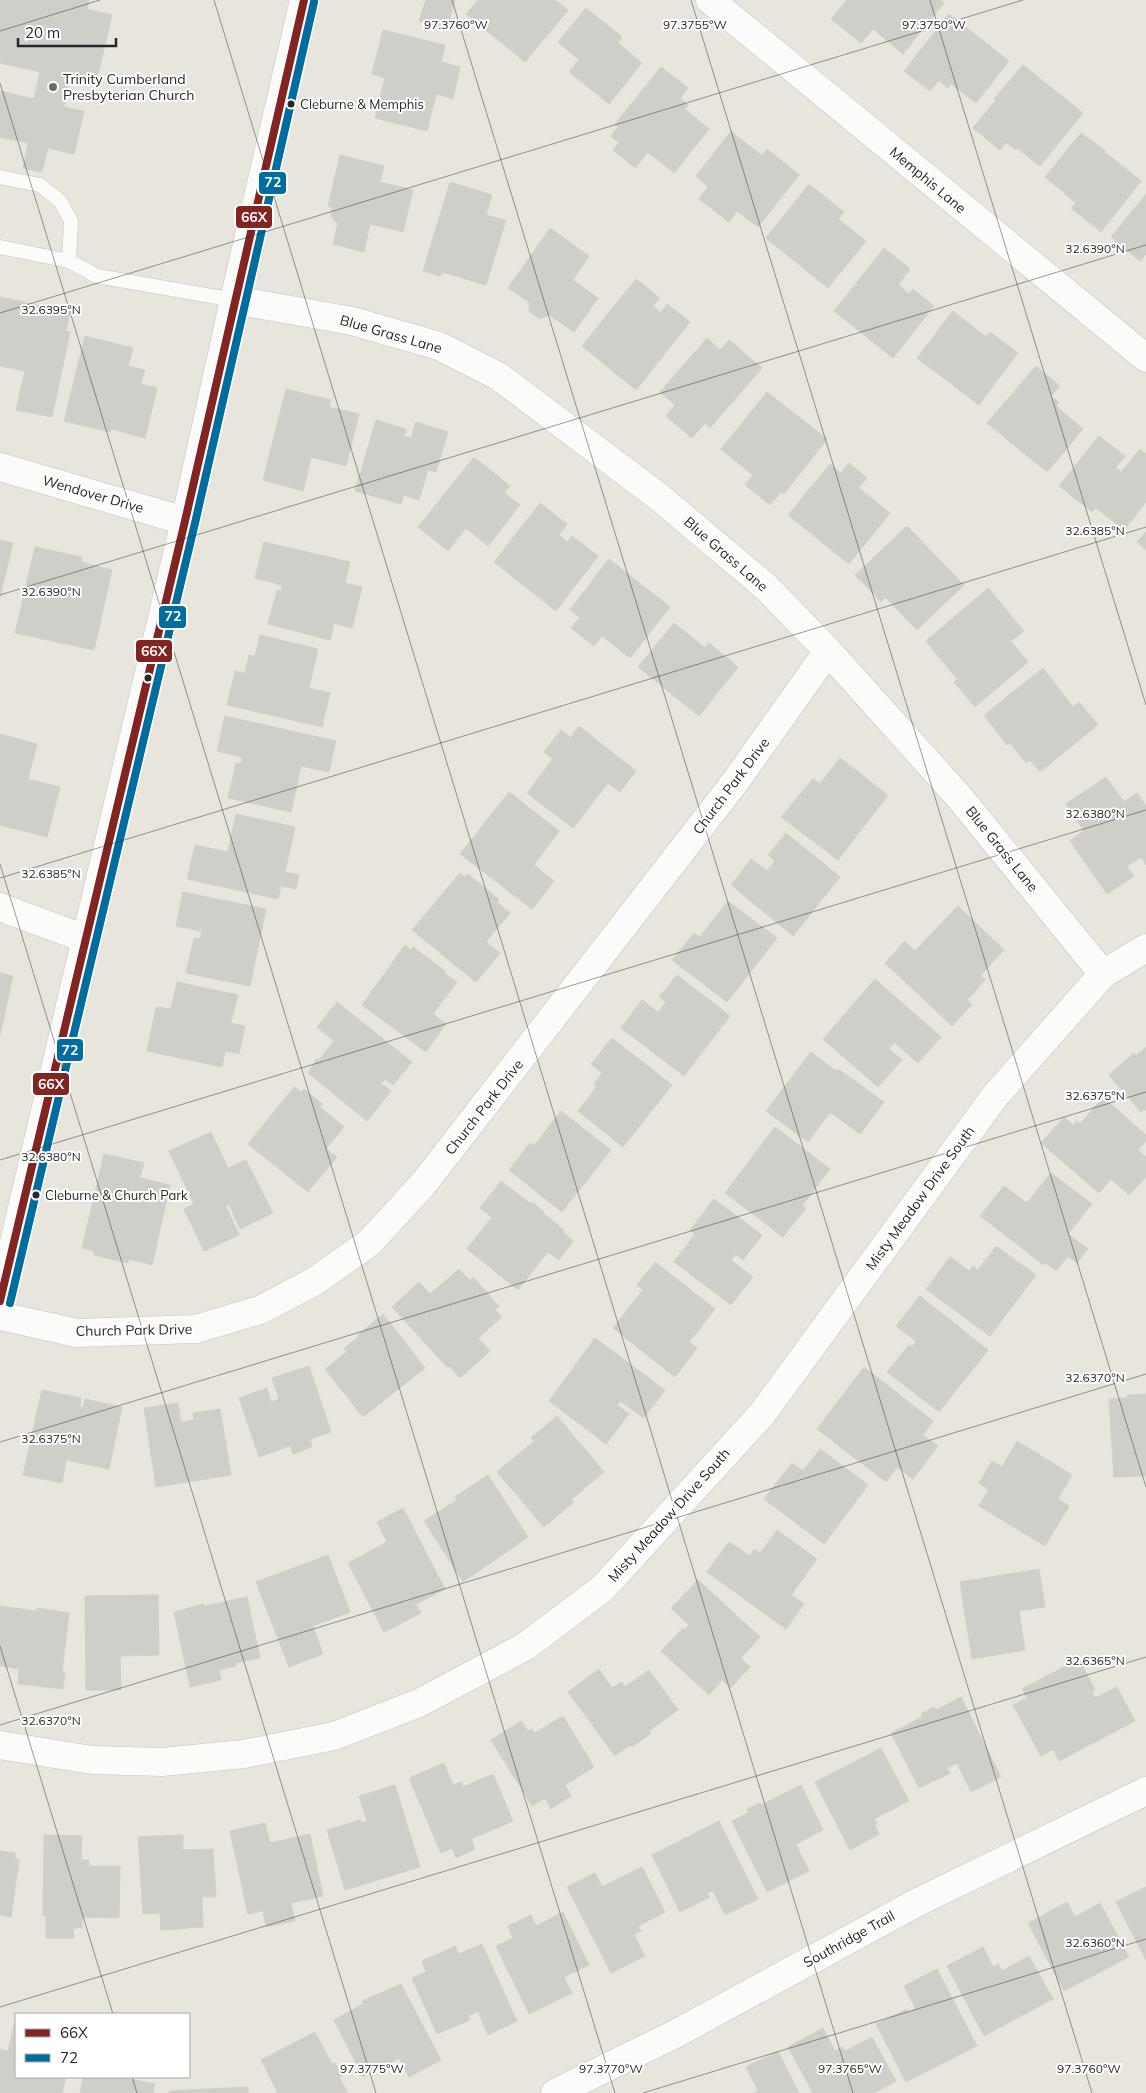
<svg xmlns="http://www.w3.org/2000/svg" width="1146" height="2093" font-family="Mulish,sans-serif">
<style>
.building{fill:#d0cec9;stroke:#d2d0c9}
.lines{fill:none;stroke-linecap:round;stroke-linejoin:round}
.lane-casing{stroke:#c5c3c3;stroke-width:15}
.street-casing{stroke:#c5c3c3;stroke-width:29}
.secondary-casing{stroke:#c5c3c3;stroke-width:29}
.lane{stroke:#fcfbfa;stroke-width:14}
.street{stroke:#fcfbfa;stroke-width:28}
.secondary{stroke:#fcfbfa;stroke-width:28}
.bus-1-casing{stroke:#fff;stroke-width:11}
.bus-2-casing{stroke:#fff;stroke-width:11}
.bus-1{stroke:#822522;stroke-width:8}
.bus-2{stroke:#006d9e;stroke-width:8}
.ticks{fill:none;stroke:#282828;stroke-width:1;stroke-opacity:0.45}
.poi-dot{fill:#6b6a67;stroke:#fff;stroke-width:2}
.bus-dot{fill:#282828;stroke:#fff;stroke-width:2}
.labels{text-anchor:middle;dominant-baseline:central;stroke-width:4;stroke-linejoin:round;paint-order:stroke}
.bus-label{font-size:13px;fill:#282828;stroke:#fff;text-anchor:start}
.poi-label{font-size:14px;fill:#282828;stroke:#fff;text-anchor:start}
.street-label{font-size:14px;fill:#282828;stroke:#fff}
.ticks-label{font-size:12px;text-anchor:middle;fill:#282828;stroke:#fff;stroke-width:4;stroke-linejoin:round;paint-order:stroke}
.line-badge{stroke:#fff;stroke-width:2}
.badge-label{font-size:14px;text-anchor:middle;font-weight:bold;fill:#fff}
</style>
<rect width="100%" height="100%" fill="#e8e5dd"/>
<path class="building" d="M 0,0 L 89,0 L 87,9 L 112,15 L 96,83 L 70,77 L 64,107 L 84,111 L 74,154 L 48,148 L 42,172 L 23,168 L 28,143 L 0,137 L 0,91 L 34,99 L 40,72 L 0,63 Z
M 426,0 L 455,0 L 446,30 L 419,21 Z
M 478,0 L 555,0 L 568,10 L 525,62 L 466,14 Z
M 847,0 L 941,0 L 944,3 L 903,54 L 873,29 L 861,43 L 831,19 Z
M 586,8 L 622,37 L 618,43 L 642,63 L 609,104 L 569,72 L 579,60 L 558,42 Z
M 949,14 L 1009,61 L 976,103 L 951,84 L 948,88 L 939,80 L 930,91 L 904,71 Z
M 383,30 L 445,45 L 441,62 L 460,67 L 453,99 L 436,94 L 427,131 L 375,118 L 385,78 L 372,74 Z
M 1023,65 L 1083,113 L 1040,166 L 1017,148 L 1016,150 L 1006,142 L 1000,150 L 973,128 L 996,100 L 994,99 Z
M 661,67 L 688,88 L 680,98 L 688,105 L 685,109 L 709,129 L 674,173 L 648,152 L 635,168 L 613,150 L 619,143 L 611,136 L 618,127 L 615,124 Z
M 731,131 L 762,156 L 767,149 L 799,175 L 758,227 L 737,211 L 729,222 L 699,199 L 708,187 L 696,176 Z
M 1081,133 L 1106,151 L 1105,152 L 1141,181 L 1101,232 L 1071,208 L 1076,203 L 1045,177 Z
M 340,155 L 384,166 L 380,182 L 413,190 L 403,232 L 370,224 L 364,252 L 333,244 L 338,223 L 336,223 L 331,215 L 332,207 L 328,206 Z
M 450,182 L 492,195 L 486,215 L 506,220 L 486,285 L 442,272 L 440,276 L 423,271 Z
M 809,184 L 844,212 L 838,219 L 866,241 L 828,288 L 766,238 Z
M 1146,194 L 1146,254 L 1140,261 L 1111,237 Z
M 550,228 L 589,256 L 573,280 L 598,298 L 574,332 L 549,315 L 540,319 L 529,311 L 529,302 L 508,288 Z
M 884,248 L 910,269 L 898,285 L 909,294 L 913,289 L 934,306 L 893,358 L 834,311 Z
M 636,279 L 660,298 L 653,306 L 661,313 L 667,304 L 690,322 L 636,390 L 582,346 Z
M 0,297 L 70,312 L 66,331 L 70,332 L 52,417 L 16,410 L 25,371 L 0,366 Z
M 953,311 L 986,337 L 990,332 L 1018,353 L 979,405 L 917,358 Z
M 85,336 L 133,348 L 128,366 L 145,370 L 141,384 L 157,388 L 145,438 L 111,429 L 110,432 L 64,421 Z
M 707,338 L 720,350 L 729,340 L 762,368 L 710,428 L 705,423 L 692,438 L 666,416 L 675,405 L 660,392 Z
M 1036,366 L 1060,386 L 1051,396 L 1059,403 L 1056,406 L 1083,429 L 1047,472 L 987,423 Z
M 286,389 L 331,400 L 329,407 L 359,414 L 346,466 L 311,457 L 303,491 L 263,480 Z
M 767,392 L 827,439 L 784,494 L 781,492 L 770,505 L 745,485 L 753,475 L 721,449 Z
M 376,420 L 406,429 L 404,436 L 411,438 L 416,422 L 448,432 L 436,472 L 428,470 L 419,500 L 404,495 L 401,504 L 355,491 Z
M 1099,436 L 1125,456 L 1116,467 L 1121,472 L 1140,449 L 1146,454 L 1146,502 L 1124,530 L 1096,508 L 1092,512 L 1059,486 Z
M 474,457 L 510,486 L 504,493 L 520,505 L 488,546 L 466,528 L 448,551 L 418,527 Z
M 849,463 L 867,478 L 859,488 L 890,513 L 849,564 L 788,515 L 830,464 L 841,473 Z
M 540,503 L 567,524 L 559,535 L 567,542 L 572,536 L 598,556 L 556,611 L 494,562 Z
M 907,526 L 964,585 L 917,630 L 885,597 L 881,602 L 855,575 Z
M 1146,532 L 1146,550 L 1137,542 Z
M 0,540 L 13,543 L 0,597 Z
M 264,542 L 350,562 L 345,583 L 362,587 L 352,628 L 334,623 L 330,640 L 268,624 L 277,590 L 281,591 L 282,585 L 255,578 Z
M 35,547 L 82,557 L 81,562 L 112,570 L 94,650 L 15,633 Z
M 609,559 L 670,607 L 630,658 L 602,636 L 594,646 L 571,628 L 580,617 L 570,610 Z
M 988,588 L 1024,631 L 1011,641 L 1028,662 L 975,707 L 954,682 L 957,679 L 926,641 Z
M 674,623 L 705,648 L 709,643 L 738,667 L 699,716 L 638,667 Z
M 260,635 L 318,649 L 309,688 L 330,693 L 322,727 L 227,705 L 235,671 L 245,673 L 249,655 L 255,656 Z
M 1043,668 L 1073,707 L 1079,702 L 1098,725 L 1040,772 L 1030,760 L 1026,763 L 1010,743 L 1007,745 L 984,715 Z
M 225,716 L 336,741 L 329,772 L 301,766 L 291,812 L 228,798 L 236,763 L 241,764 L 242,757 L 217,751 Z
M 579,726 L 636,771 L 620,792 L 608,783 L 573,828 L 527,793 L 553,759 L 544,752 L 561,730 L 571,738 Z
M 0,734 L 37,744 L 28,779 L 60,787 L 47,837 L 0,825 Z
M 840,758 L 888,795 L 838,860 L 781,817 L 813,779 L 820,784 Z
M 1106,777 L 1124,802 L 1137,793 L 1146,806 L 1146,865 L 1141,857 L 1127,866 L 1134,876 L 1107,894 L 1070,841 L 1084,831 L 1066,804 Z
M 509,792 L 559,831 L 534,865 L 554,881 L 532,909 L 460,854 Z
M 236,814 L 295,827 L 285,872 L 299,875 L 296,889 L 281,886 L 278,899 L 187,879 L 195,845 L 228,852 Z
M 786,833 L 840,877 L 793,936 L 731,885 L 751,859 L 767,871 L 775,861 L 768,855 Z
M 460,873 L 465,877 L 468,874 L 499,900 L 497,902 L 510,913 L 486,942 L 500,953 L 476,982 L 412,930 Z
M 183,892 L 266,909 L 250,986 L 186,973 L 194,938 L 200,939 L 202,931 L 176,926 Z
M 728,901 L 777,938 L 727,1002 L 672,960 L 694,933 L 700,937 Z
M 958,906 L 1004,950 L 981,975 L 985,980 L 967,1000 L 972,1005 L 952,1026 L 885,963 L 905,941 L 915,951 Z
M 405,945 L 411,950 L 413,947 L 445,971 L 444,973 L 457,982 L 433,1014 L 446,1024 L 426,1052 L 362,1005 Z
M 0,973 L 13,976 L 0,1035 Z
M 677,975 L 730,1016 L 684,1076 L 621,1028 L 642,1000 L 658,1012 L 666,1002 L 659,997 Z
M 875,979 L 941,1037 L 918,1063 L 894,1042 L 889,1049 L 902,1060 L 878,1087 L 823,1039 Z
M 177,982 L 238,995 L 231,1023 L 245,1026 L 239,1054 L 225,1051 L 222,1067 L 147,1051 L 156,1007 L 171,1009 Z
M 337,1002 L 412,1062 L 393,1085 L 385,1079 L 381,1084 L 391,1091 L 367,1121 L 308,1073 L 317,1058 L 319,1060 L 334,1041 L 317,1027 Z
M 612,1038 L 672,1085 L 623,1147 L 578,1111 L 597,1086 L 594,1084 L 602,1073 L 591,1064 Z
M 1146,1047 L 1146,1111 L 1144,1109 L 1141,1112 L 1109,1075 L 1134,1053 L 1136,1056 Z
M 811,1052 L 836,1071 L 838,1069 L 884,1102 L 860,1134 L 830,1112 L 808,1142 L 766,1111 Z
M 294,1087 L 301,1092 L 304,1089 L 322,1104 L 320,1107 L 344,1127 L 326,1149 L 337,1157 L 308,1192 L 248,1144 Z
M 1103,1097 L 1146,1135 L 1146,1141 L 1138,1150 L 1146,1157 L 1146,1177 L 1129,1195 L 1111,1179 L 1099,1193 L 1041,1143 L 1064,1117 L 1073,1125 L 1077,1121 L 1080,1124 Z
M 561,1111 L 611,1150 L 562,1212 L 509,1170 L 530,1143 L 534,1146 Z
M 775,1127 L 830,1169 L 802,1206 L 806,1208 L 783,1237 L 725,1193 Z
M 211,1132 L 228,1168 L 246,1160 L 273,1213 L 240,1229 L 229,1204 L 226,1206 L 239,1235 L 204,1251 L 184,1209 L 194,1204 L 169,1151 Z
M 104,1154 L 144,1163 L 140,1178 L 170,1185 L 152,1265 L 129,1259 L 128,1263 L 94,1255 L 94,1251 L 82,1248 Z
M 1051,1173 L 1092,1204 L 1068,1234 L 1088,1249 L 1077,1263 L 1068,1256 L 1056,1271 L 1046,1263 L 1044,1265 L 980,1216 L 1004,1186 L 1027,1203 Z
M 501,1181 L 531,1204 L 532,1202 L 544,1212 L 543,1213 L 564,1230 L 563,1232 L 573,1241 L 559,1260 L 548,1252 L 518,1290 L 467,1249 L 492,1217 L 480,1208 Z
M 714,1199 L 762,1235 L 743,1260 L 736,1254 L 731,1260 L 753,1277 L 731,1305 L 674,1262 L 695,1234 L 690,1230 Z
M 996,1246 L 1036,1275 L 990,1336 L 926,1289 L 950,1257 L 969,1271 L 973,1266 L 978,1270 Z
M 655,1262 L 715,1309 L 689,1342 L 697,1348 L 675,1377 L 613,1328 L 643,1290 L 637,1285 Z
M 459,1269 L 470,1281 L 473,1277 L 499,1306 L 495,1310 L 502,1317 L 478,1338 L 490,1351 L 460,1378 L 449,1366 L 447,1367 L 392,1307 L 419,1282 L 430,1294 Z
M 920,1296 L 988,1350 L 939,1412 L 887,1372 L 909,1345 L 912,1347 L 916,1341 L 896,1326 Z
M 383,1314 L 425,1368 L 363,1417 L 325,1369 L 347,1352 L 344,1349 L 359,1336 L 358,1335 Z
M 595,1338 L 665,1390 L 644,1418 L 620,1401 L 617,1405 L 629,1414 L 606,1444 L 549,1401 Z
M 309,1366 L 331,1432 L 310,1439 L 312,1447 L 293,1454 L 290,1446 L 259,1457 L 239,1398 L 267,1388 L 271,1402 L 279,1399 L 272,1378 Z
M 864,1367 L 933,1421 L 923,1435 L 938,1446 L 913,1479 L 897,1467 L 886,1482 L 817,1429 Z
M 42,1390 L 81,1398 L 80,1407 L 83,1407 L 85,1399 L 122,1407 L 109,1469 L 66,1460 L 62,1483 L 23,1475 Z
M 1146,1394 L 1146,1476 L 1114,1477 L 1109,1399 L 1127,1398 L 1127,1395 Z
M 178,1403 L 181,1422 L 194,1420 L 193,1413 L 220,1409 L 231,1475 L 156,1487 L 144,1408 Z
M 557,1416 L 604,1472 L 571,1500 L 573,1503 L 544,1527 L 497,1472 L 534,1441 L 531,1438 Z
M 1017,1441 L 1072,1475 L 1058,1499 L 1069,1506 L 1045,1546 L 979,1506 L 989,1490 L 979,1483 L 992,1461 L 1002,1467 Z
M 820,1449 L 868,1485 L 824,1544 L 764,1499 L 792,1463 L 803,1471 Z
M 488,1475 L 528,1537 L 463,1582 L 424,1521 L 457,1500 L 455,1497 Z
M 403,1508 L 445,1589 L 416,1604 L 421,1613 L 384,1632 L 348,1563 L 387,1542 L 377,1522 Z
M 777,1530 L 817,1559 L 791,1595 L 804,1604 L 786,1629 L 707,1572 L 729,1542 L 750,1556 L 754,1549 L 760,1553 Z
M 328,1555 L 350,1612 L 313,1626 L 323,1654 L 289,1667 L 256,1582 Z
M 1039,1569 L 1045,1607 L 1019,1611 L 1025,1650 L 972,1659 L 960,1582 Z
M 698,1580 L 760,1637 L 741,1658 L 750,1667 L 731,1688 L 722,1680 L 709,1695 L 661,1651 L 683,1628 L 685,1630 L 689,1625 L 671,1608 Z
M 158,1595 L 159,1655 L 120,1656 L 121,1690 L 86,1690 L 85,1596 Z
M 247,1597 L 260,1658 L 236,1663 L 236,1666 L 219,1670 L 221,1680 L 190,1687 L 174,1612 L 204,1604 L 205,1606 Z
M 0,1606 L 37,1611 L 37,1608 L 69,1613 L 62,1672 L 65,1673 L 63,1689 L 18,1684 L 19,1669 L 0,1666 Z
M 1079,1659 L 1095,1690 L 1092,1692 L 1095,1698 L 1117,1687 L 1135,1721 L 1059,1761 L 1053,1749 L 1041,1756 L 1013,1705 L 1027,1698 L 1022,1689 Z
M 599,1669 L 612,1688 L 621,1682 L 625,1687 L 649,1670 L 678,1710 L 649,1731 L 650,1734 L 632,1747 L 630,1745 L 615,1756 L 568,1692 Z
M 961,1697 L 1001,1777 L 971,1792 L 957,1763 L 947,1768 L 950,1773 L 919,1788 L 891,1733 L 922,1717 L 921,1714 L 934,1707 L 936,1710 Z
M 563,1716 L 594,1767 L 565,1785 L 571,1796 L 551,1809 L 545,1798 L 532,1806 L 491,1740 L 521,1721 L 528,1731 L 532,1729 L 535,1733 Z
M 881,1748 L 909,1801 L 874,1819 L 877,1824 L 874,1825 L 879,1834 L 850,1850 L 815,1782 Z
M 444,1763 L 453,1785 L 461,1782 L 463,1787 L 493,1774 L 513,1821 L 471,1839 L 475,1849 L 456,1858 L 452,1848 L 441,1853 L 409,1778 Z
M 395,1785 L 420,1867 L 345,1890 L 327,1830 L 360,1820 L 361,1823 L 367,1821 L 359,1796 Z
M 801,1785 L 823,1830 L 796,1844 L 809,1871 L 767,1892 L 732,1821 L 748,1813 L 747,1809 L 760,1803 L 761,1805 Z
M 719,1821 L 758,1899 L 725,1915 L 713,1891 L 707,1894 L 710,1897 L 680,1912 L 652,1855 Z
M 265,1823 L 270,1843 L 310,1834 L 323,1896 L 291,1903 L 295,1921 L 266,1927 L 263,1911 L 248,1914 L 230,1831 Z
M 44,1835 L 82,1836 L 81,1860 L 89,1860 L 89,1866 L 120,1866 L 119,1918 L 82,1917 L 82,1928 L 73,1928 L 74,1938 L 46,1938 L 46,1915 L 43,1915 Z
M 183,1835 L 183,1850 L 213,1849 L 216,1897 L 202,1897 L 203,1927 L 161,1930 L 160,1913 L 143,1914 L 138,1837 Z
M 0,1851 L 15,1853 L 15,1859 L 19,1860 L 11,1917 L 0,1915 Z
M 642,1867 L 665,1912 L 638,1926 L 641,1931 L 634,1935 L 645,1956 L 611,1973 L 567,1887 L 595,1873 L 602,1887 Z
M 1145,1887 L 1146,1888 L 1146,1960 L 1116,1902 Z
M 1067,1902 L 1075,1917 L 1100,1903 L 1129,1957 L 1064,1991 L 1028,1923 Z
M 563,1912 L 589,1965 L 564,1977 L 572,1993 L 529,2014 L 496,1946 L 513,1938 L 508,1926 L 531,1915 L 536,1926 Z
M 482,1944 L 517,2021 L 488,2035 L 478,2011 L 468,2016 L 470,2020 L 437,2034 L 412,1978 L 426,1972 L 422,1961 L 455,1946 L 459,1954 Z
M 983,1947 L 993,1967 L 998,1964 L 1002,1971 L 1029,1956 L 1053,1999 L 984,2036 L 947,1966 Z
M 937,1969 L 977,2046 L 906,2082 L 876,2024 L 907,2009 L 909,2012 L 916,2009 L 904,1986 Z
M 401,1984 L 441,2060 L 409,2077 L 399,2058 L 363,2077 L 334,2020 L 363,2004 L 362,2001 Z
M 16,2017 L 16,2077 L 66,2077 L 62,2093 L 0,2093 L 0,2049 L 8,2051 Z
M 823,2028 L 835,2051 L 843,2047 L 845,2051 L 872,2037 L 896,2081 L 874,2093 L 813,2093 L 788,2047 Z
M 315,2032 L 332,2064 L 335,2063 L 342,2076 L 339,2077 L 348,2093 L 278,2093 L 261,2060 Z
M 778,2051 L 799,2093 L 754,2093 L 758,2091 L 746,2067 Z
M 83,2077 L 120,2077 L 155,2084 L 153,2093 L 80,2093 Z
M 248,2087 L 248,2093 L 169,2093 L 169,2091 Z"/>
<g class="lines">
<defs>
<path id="lane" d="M 0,177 L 40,185 L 60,201 L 71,221 L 69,261
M 0,247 L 69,261 L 97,276 L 234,300"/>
<path id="street" d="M 710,0 L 1146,358
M 234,300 L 352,321 L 439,346 L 498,376 L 659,497 L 766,587 L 828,651 L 960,798 L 1103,974
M 0,467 L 185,521
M 0,907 L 86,939
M 0,1316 L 77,1333 L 196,1329 L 260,1310 L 315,1281 L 369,1243 L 424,1183 L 735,782 L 828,651
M 0,1745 L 92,1760 L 162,1762 L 244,1754 L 334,1736 L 419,1703 L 526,1646 L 603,1588 L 762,1414 L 995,1096 L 1103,974 L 1146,948
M 555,2093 L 675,2034 L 918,1902 L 1146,1791"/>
<path id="secondary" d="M 0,1301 L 185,521 L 234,300 L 304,0"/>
</defs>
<use href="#lane" class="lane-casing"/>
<use href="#street" class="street-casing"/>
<use href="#secondary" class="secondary-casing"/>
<use href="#lane" class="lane"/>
<use href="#street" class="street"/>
<use href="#secondary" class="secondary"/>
<defs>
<path id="bus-1" d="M 0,1301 L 185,521 L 304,0"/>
<path id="bus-2" d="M 10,1303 L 195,523 L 314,2"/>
</defs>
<use href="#bus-1" class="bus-1-casing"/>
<use href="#bus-2" class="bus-2-casing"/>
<use href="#bus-1" class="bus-1"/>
<use href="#bus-2" class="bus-2"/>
</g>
<path class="ticks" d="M 214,0 L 853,2093M 452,0 L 1092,2093M 691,0 L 1146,1487M 930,0 L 1146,705M 0,31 L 100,0M 0,83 L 615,2093M 0,313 L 1023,0M 0,595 L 1146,245M 0,864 L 376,2093M 0,878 L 1146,527M 0,1160 L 1146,810M 0,1442 L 1146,1092M 0,1646 L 113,2014M 0,1725 L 1146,1374M 0,2007 L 1146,1657M 132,2077 L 137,2093M 643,2093 L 1146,1939"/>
<circle class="poi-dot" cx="53" cy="87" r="5"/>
<g class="bus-dot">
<circle cx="291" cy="104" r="4.5"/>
<circle cx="148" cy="678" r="4.5"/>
<circle cx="36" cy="1195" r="4.5"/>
</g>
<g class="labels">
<g class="bus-label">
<text x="300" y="104">Cleburne &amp; Memphis</text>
<text x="45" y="1195">Cleburne &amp; Church Park</text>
</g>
<g class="poi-label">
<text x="63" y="79">Trinity Cumberland<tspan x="63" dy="16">Presbyterian Church</tspan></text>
</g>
<g class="street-label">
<text transform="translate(928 180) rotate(40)">Memphis Lane</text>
<text transform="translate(391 334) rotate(16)">Blue Grass Lane</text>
<text transform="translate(93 494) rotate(16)">Wendover Drive</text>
<text transform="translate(726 554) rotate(41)">Blue Grass Lane</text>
<text transform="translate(731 786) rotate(-53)">Church Park Drive</text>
<text transform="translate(1002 849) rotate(51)">Blue Grass Lane</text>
<text transform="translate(484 1107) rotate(-52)">Church Park Drive</text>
<text transform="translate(920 1198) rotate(-54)">Misty Meadow Drive South</text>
<text transform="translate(134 1330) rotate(-1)">Church Park Drive</text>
<text transform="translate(669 1515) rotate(-48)">Misty Meadow Drive South</text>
<text transform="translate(849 1939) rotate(-29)">Southridge Trail</text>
</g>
</g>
<g class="ticks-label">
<text x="456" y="29">97.3760°W</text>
<text x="695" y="29">97.3755°W</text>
<text x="934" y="29">97.3750°W</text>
<text x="1095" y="253">32.6390°N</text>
<text x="51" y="314">32.6395°N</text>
<text x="1095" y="535">32.6385°N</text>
<text x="51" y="596">32.6390°N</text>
<text x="1095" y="818">32.6380°N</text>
<text x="51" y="878">32.6385°N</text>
<text x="1095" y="1100">32.6375°N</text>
<text x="51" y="1161">32.6380°N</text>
<text x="1095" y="1382">32.6370°N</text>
<text x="51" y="1443">32.6375°N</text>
<text x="1095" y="1665">32.6365°N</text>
<text x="51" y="1725">32.6370°N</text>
<text x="1095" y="1947">32.6360°N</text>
<text x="372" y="2073">97.3775°W</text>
<text x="611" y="2073">97.3770°W</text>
<text x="850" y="2073">97.3765°W</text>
<text x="1089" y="2073">97.3760°W</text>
</g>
<g class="line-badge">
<rect x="258" y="171" width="29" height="24" rx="5" fill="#006d9e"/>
<rect x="235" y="205" width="38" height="24" rx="5" fill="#822522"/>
<rect x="158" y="605" width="29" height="24" rx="5" fill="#006d9e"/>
<rect x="135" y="639" width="38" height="24" rx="5" fill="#822522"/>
<rect x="56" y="1038" width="28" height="24" rx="5" fill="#006d9e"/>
<rect x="32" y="1072" width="38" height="24" rx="5" fill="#822522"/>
</g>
<g class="badge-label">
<text x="273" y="187">72</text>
<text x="254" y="222">66X</text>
<text x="173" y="621">72</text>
<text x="154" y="656">66X</text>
<text x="70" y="1055">72</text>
<text x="51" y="1089">66X</text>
</g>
<rect x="15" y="2013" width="175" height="65" fill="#ffffff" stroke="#a9a9a9"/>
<rect x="25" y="2029" width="25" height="8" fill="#822522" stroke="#a9a9a9"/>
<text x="60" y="2038" font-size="15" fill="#282828">66X</text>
<rect x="25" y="2054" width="25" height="8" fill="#006d9e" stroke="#a9a9a9"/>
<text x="60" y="2063" font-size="15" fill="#282828">72</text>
<path d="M18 38v8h98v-8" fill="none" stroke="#282828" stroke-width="2.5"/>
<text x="25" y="38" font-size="15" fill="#282828" stroke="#ffffff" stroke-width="4" paint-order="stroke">20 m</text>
</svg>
